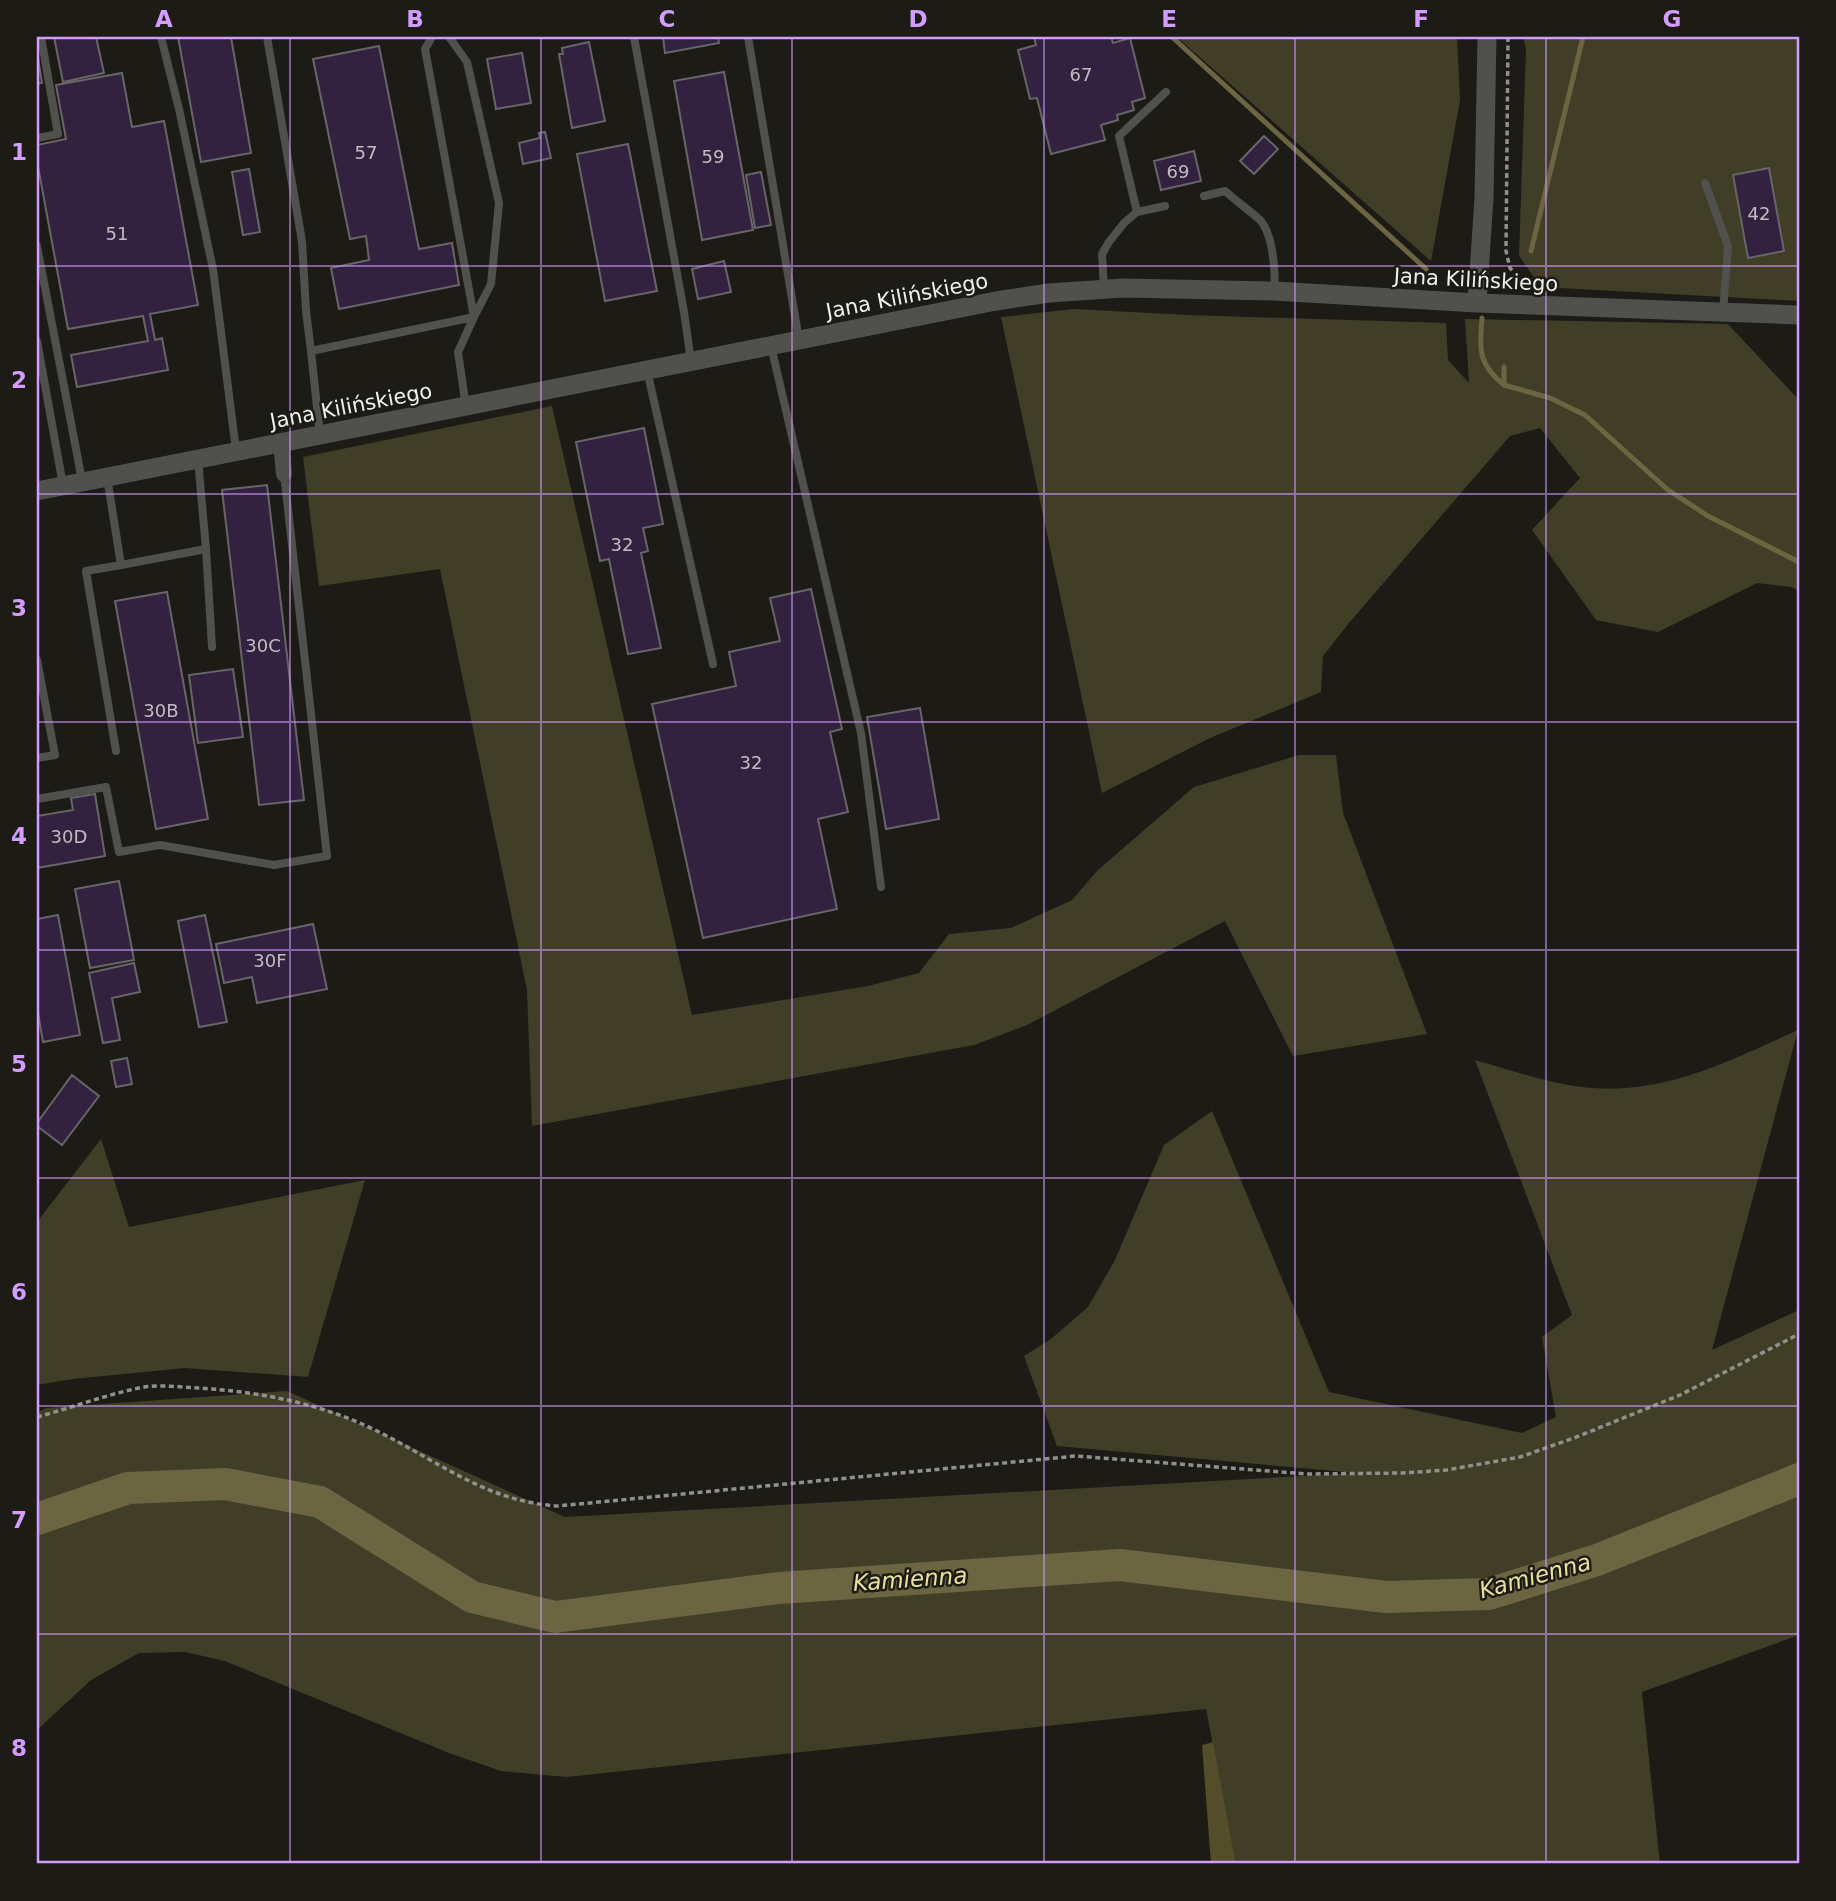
<svg xmlns="http://www.w3.org/2000/svg" width="1836" height="1901" font-family="'DejaVu Sans',sans-serif">
<style>
.green{fill:#413e28}
.forest{fill:#534e29}
.lines{fill:none;stroke-linecap:round;stroke-linejoin:round}
.stream{stroke:#6b6641;stroke-width:5}
.river{stroke:#6b6641;stroke-width:32}
.building{fill:#32223f;stroke:#67646a;stroke-width:2}
.path{stroke:#91908b;stroke-width:3.5;stroke-dasharray:5 3.5;stroke-linecap:butt}
.service{stroke:#50504d;stroke-width:8}
.minor{stroke:#50504d;stroke-width:16}
.tertiary{stroke:#50504d;stroke-width:19}
.grid{fill:none;stroke:#d29dfd;stroke-width:2;stroke-opacity:0.55}
.labels{text-anchor:middle;dominant-baseline:central;stroke-width:5;stroke-linejoin:round;paint-order:stroke}
.number-label{font-size:18px;fill:#c1bcc1}
.street-label{font-size:21px;fill:#f1f0ec;stroke:#1c1b16}
.water-label{font-size:23px;font-style:italic;fill:#eae1a0;stroke:#1c1b16}
.neatline{fill:none;stroke:#d29dfd;stroke-width:2.5}
.grid-label{font-size:23px;text-anchor:middle;font-weight:bold;fill:#d29dfd}
</style>
<rect width="100%" height="100%" fill="#1c1b16"/>
<path class="green" d="M 1177,37 L 1457,37 L 1460,100 L 1431,261 Z
M 1523,37 L 1799,37 L 1799,301 L 1541,287 L 1519,256 L 1526,49 Z
M 1074,309 L 1187,315 L 1446,323 L 1448,360 L 1469,383 L 1465,319 L 1728,324 L 1799,400 L 1799,591 L 1791,587 L 1757,583 L 1658,632 L 1596,620 L 1532,530 L 1580,478 L 1540,428 L 1510,436 L 1349,623 L 1323,656 L 1321,692 L 1210,738 L 1102,793 L 1001,317 Z
M 552,406 L 692,1015 L 868,986 L 919,973 L 949,934 L 1011,928 L 1072,900 L 1098,870 L 1194,787 L 1299,755 L 1336,755 L 1343,813 L 1427,1034 L 1293,1056 L 1225,921 L 1027,1025 L 974,1045 L 532,1126 L 527,990 L 440,569 L 319,586 L 303,457 Z
M 1798,1030 L 1712,1350 L 1799,1310 L 1799,1635 L 1642,1692 L 1660,1864 L 1236,1864 L 1206,1709 L 567,1777 L 501,1771 L 449,1753 L 225,1661 L 185,1652 L 139,1653 L 91,1680 L 37,1730 L 37,1413 L 46,1408 L 287,1391 L 565,1517 L 1357,1473 L 1057,1446 L 1024,1356 L 1051,1339 L 1088,1307 L 1115,1260 L 1164,1145 L 1212,1111 L 1329,1392 L 1522,1433 L 1556,1417 L 1542,1337 L 1572,1315 L 1475,1060 C 1503,1068 1530,1077 1558,1083 C 1648,1103 1718,1066 1798,1030 Z
M 101,1139 L 129,1227 L 365,1180 L 308,1377 L 185,1368 L 73,1379 L 37,1385 L 37,1222 Z"/>
<path class="forest" d="M 1213,1742 L 1236,1864 L 1211,1864 L 1202,1745 Z"/>
<g class="lines">
<path class="stream" d="M 1172,37 L 1426,269
M 1531,251 L 1583,37
M 1482,318 C 1480,350 1477,363 1504,385
M 1504,367 L 1504,385 L 1550,398 L 1585,415 L 1668,490 L 1708,516 L 1799,562"/>
<path class="river" d="M 37,1519 L 128,1488 L 225,1484 L 320,1502 L 472,1597 L 555,1617 L 779,1588 L 1120,1565 L 1386,1597 L 1489,1594 L 1597,1560 L 1799,1479"/>
</g>
<path class="building" d="M 54,37 L 96,37 L 104,73 L 63,82 Z
M 178,37 L 231,37 L 251,153 L 201,162 Z
M 663,37 L 718,37 L 719,43 L 665,53 Z
M 1034,37 L 1111,37 L 1113,43 L 1130,38 L 1145,98 L 1132,102 L 1134,110 L 1117,115 L 1118,120 L 1101,125 L 1105,140 L 1051,154 L 1037,98 L 1030,99 L 1018,50 L 1036,45 Z
M 589,42 L 605,121 L 572,128 L 559,54 L 563,54 L 562,48 Z
M 379,46 L 419,249 L 452,243 L 459,285 L 339,309 L 331,268 L 369,260 L 366,236 L 350,239 L 313,59 Z
M 37,52 L 42,83 L 37,84 Z
M 522,53 L 531,103 L 496,109 L 487,59 Z
M 724,72 L 753,230 L 702,240 L 674,81 Z
M 122,73 L 132,127 L 164,121 L 198,305 L 150,314 L 155,340 L 162,338 L 168,370 L 77,387 L 71,355 L 148,341 L 143,316 L 68,329 L 37,161 L 37,145 L 66,139 L 56,85 Z
M 545,132 L 551,158 L 523,164 L 519,143 L 540,138 L 539,133 Z
M 1264,136 L 1278,149 L 1254,174 L 1240,161 Z
M 628,144 L 657,291 L 605,301 L 577,154 Z
M 1194,151 L 1201,181 L 1161,190 L 1154,161 Z
M 1769,168 L 1784,251 L 1748,258 L 1733,175 Z
M 249,169 L 260,232 L 243,235 L 232,172 Z
M 761,172 L 771,225 L 755,228 L 746,175 Z
M 724,261 L 731,292 L 698,299 L 692,269 Z
M 644,428 L 663,524 L 643,528 L 648,551 L 641,553 L 661,648 L 628,654 L 609,559 L 600,561 L 576,442 Z
M 267,485 L 304,800 L 259,805 L 222,490 Z
M 811,589 L 842,729 L 830,732 L 848,812 L 818,819 L 837,909 L 703,938 L 652,704 L 736,686 L 729,652 L 780,641 L 770,598 Z
M 167,592 L 208,819 L 156,829 L 115,601 Z
M 233,669 L 243,737 L 198,743 L 189,675 Z
M 920,708 L 939,819 L 886,829 L 867,717 Z
M 95,794 L 105,856 L 37,868 L 37,816 L 73,810 L 71,798 Z
M 119,881 L 134,960 L 90,968 L 75,889 Z
M 58,915 L 80,1035 L 43,1042 L 37,1007 L 37,919 Z
M 205,915 L 227,1022 L 199,1027 L 178,921 Z
M 313,924 L 327,989 L 257,1003 L 252,977 L 224,983 L 216,944 Z
M 134,963 L 140,992 L 112,998 L 120,1040 L 103,1043 L 89,973 Z
M 127,1058 L 132,1084 L 116,1087 L 111,1061 Z
M 72,1075 L 99,1096 L 62,1145 L 37,1126 L 37,1123 Z"/>
<g class="lines">
<path class="path" d="M 1508,37 L 1506,251 L 1510,268 L 1527,287
M 37,1417 C 71,1408 105,1395 139,1388 C 158,1384 179,1387 198,1388 C 262,1392 325,1404 383,1434 C 442,1464 489,1502 558,1506 L 1076,1456 L 1307,1474 L 1402,1473 L 1447,1470 L 1520,1457 L 1574,1438 L 1680,1395 L 1799,1334"/>
<path class="service" d="M 161,37 L 179,109 L 213,269 L 236,450
M 267,37 L 302,241 L 306,311 L 311,351
M 432,37 L 425,49 L 474,317 L 458,352 L 466,407
M 634,37 L 684,312 L 691,361
M 748,37 L 799,340
M 37,138 L 58,134 L 41,37
M 1705,183 L 1728,246 L 1723,312
M 1204,196 L 1225,191 C 1236,201 1249,210 1260,220 C 1273,234 1276,273 1274,291
M 1137,212 L 1119,136 L 1166,92
M 37,246 L 82,480
M 1104,289 L 1102,254 L 1109,242 L 1124,223 L 1137,212 L 1165,206
M 37,341 L 63,485
M 771,346 L 861,733 L 881,887
M 647,370 L 713,664
M 320,435 L 311,351 L 474,317 L 491,284 L 499,203 L 467,62 L 449,37
M 107,477 L 121,565 L 206,549 L 198,459
M 206,549 L 212,647
M 37,660 L 55,755 L 37,758
M 116,751 L 86,571 L 121,565
M 37,799 L 106,787 L 119,852 L 160,845 L 274,865 L 327,856 L 284,474"/>
<path class="minor" d="M 281,442 L 284,474"/>
<path class="tertiary" d="M 1477,303 L 1484,198 L 1487,37
M 37,491 L 996,301 L 1049,293 L 1123,288 L 1274,291 L 1477,303 L 1799,315"/>
</g>
<path class="grid" d="M 290,37 L 290,1864M 541,37 L 541,1864M 792,37 L 792,1864M 1044,37 L 1044,1864M 1295,37 L 1295,1864M 1546,37 L 1546,1864M 37,266 L 1799,266M 37,494 L 1799,494M 37,722 L 1799,722M 37,950 L 1799,950M 37,1178 L 1799,1178M 37,1406 L 1799,1406M 37,1634 L 1799,1634"/>
<g class="labels">
<g class="number-label">
<text x="1081" y="74">67</text>
<text x="366" y="152">57</text>
<text x="713" y="156">59</text>
<text x="1178" y="171">69</text>
<text x="1759" y="213">42</text>
<text x="117" y="233">51</text>
<text x="622" y="544">32</text>
<text x="263" y="645">30C</text>
<text x="161" y="710">30B</text>
<text x="751" y="762">32</text>
<text x="69" y="836">30D</text>
<text x="270" y="960">30F</text>
</g>
<g class="street-label">
<text transform="translate(1476 280) rotate(3)">Jana Kilińskiego</text>
<text transform="translate(907 296) rotate(-11)">Jana Kilińskiego</text>
<text transform="translate(351 406) rotate(-11)">Jana Kilińskiego</text>
</g>
<g class="water-label">
<text transform="translate(1535 1576) rotate(-15)">Kamienna</text>
<text transform="translate(910 1579) rotate(-4)">Kamienna</text>
</g>
</g>
<rect width="1836" height="1901" fill="none" stroke="#1c1b16" stroke-width="77"/>
<rect x="38" y="38" width="1760" height="1824" class="neatline"/>
<g class="grid-label">
<text x="164" y="27">A</text>
<text x="415" y="27">B</text>
<text x="667" y="27">C</text>
<text x="918" y="27">D</text>
<text x="1169" y="27">E</text>
<text x="1421" y="27">F</text>
<text x="1672" y="27">G</text>
<text x="19" y="160">1</text>
<text x="19" y="388">2</text>
<text x="19" y="616">3</text>
<text x="19" y="844">4</text>
<text x="19" y="1072">5</text>
<text x="19" y="1300">6</text>
<text x="19" y="1528">7</text>
<text x="19" y="1756">8</text>
</g>
</svg>
